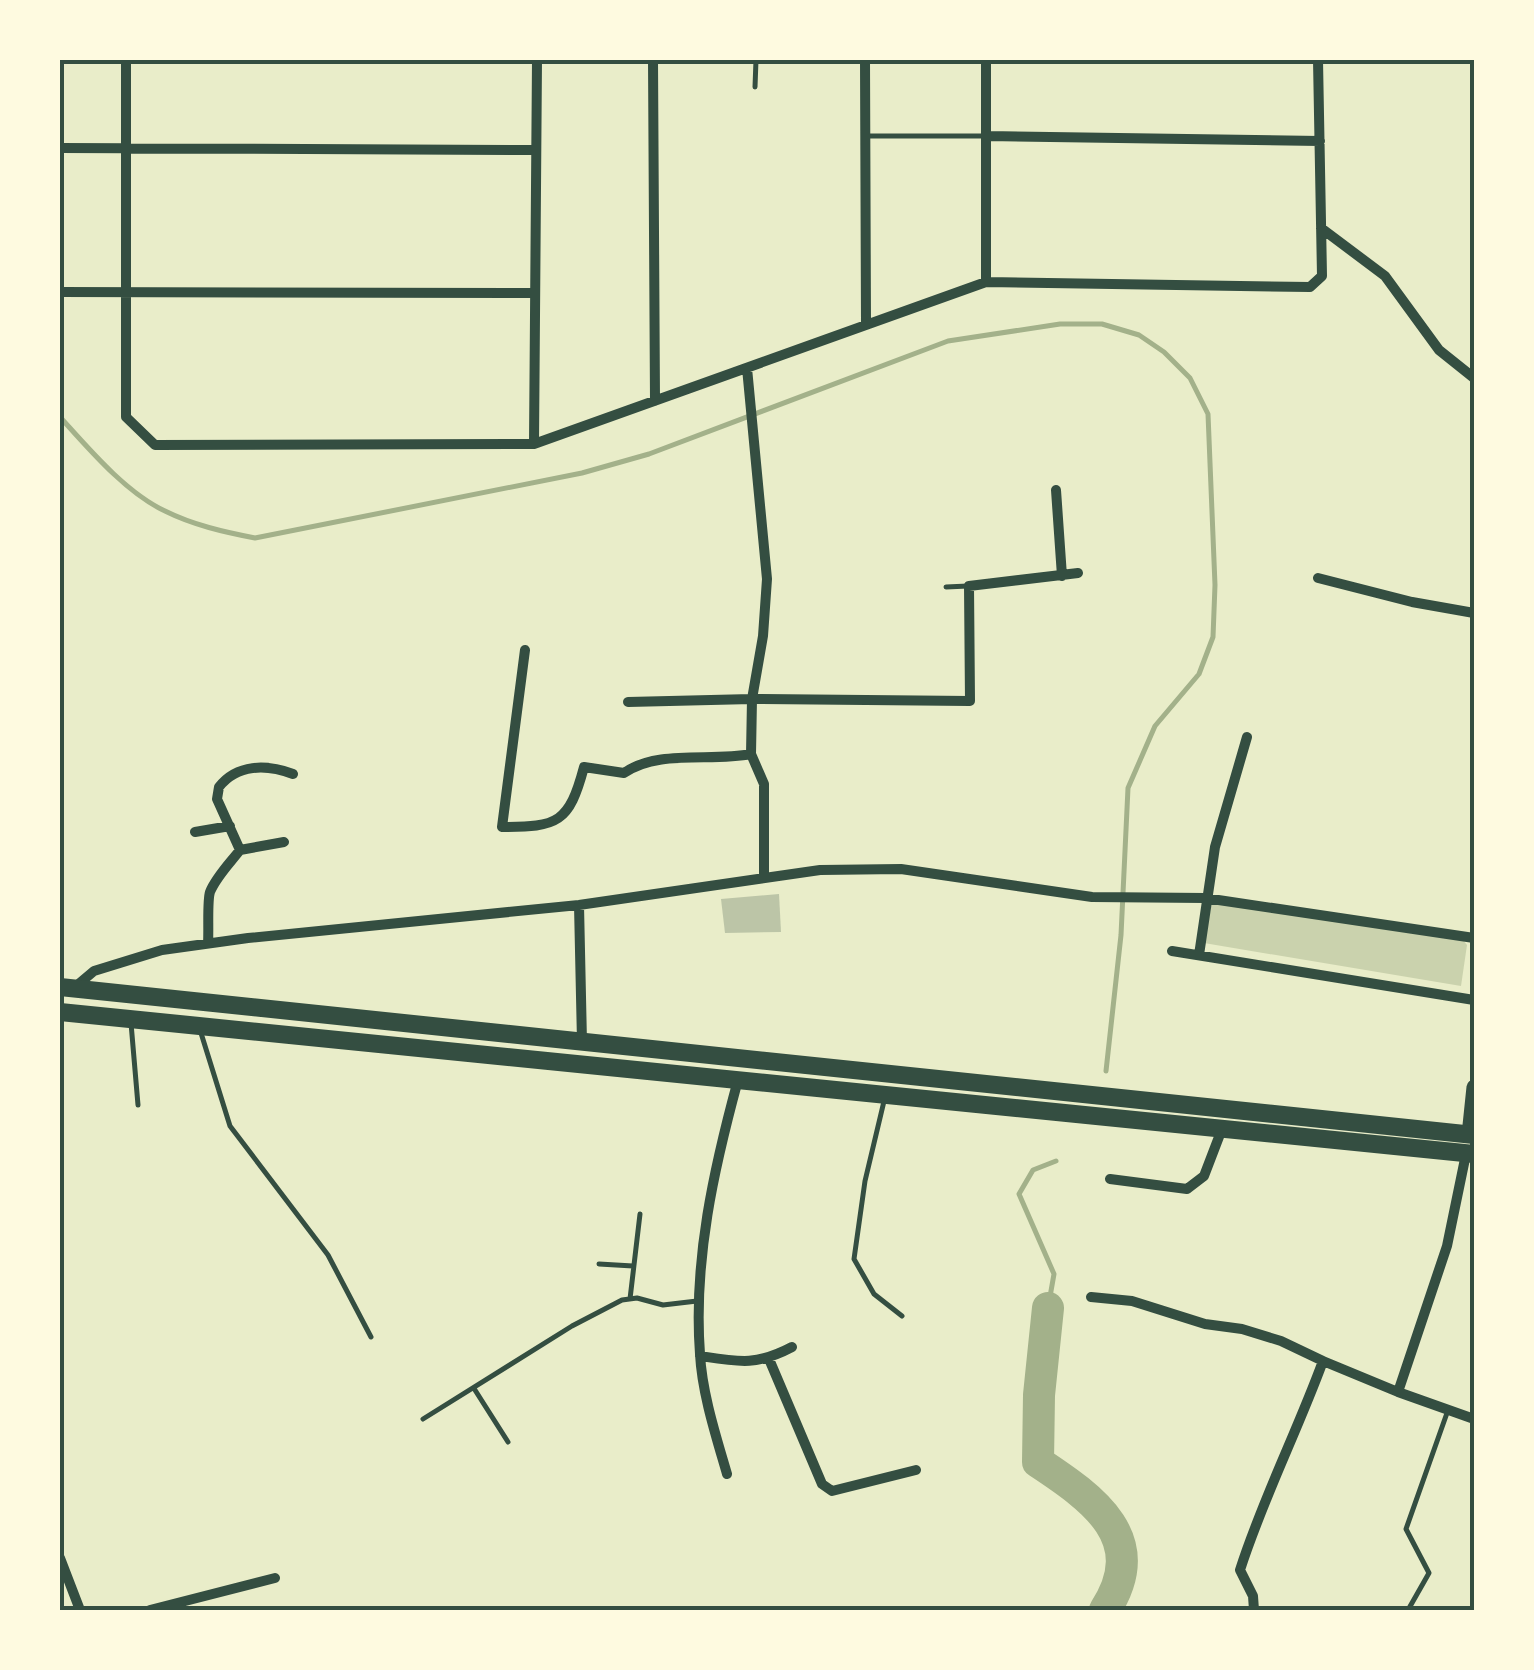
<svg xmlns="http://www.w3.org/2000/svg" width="1534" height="1670" font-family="Barlow,sans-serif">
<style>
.green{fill:#cad2ad}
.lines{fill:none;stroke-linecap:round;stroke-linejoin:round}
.stream{stroke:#a3b18a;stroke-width:5}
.river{stroke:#a3b18a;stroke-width:32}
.building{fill:#bcc5a7}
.service{stroke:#344e41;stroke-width:5}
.minor{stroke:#344e41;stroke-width:10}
.secondary{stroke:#344e41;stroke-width:15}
.trunk{stroke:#344e41;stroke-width:18}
.neatline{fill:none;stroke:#344e41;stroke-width:4}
</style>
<rect width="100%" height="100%" fill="#e9edc9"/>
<path class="green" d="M 1212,902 L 1463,940 L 1467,945 L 1461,986 L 1204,943 Z"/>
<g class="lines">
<path class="stream" d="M 60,417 C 89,449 126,493 165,511 C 193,525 224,532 255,538 L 582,473 L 649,454 L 948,341 L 1060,324 L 1102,324 L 1139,335 L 1164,352 L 1190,378 L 1208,414 L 1215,585 L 1213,637 L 1199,674 L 1155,726 L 1128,788 L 1121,935 L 1106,1071
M 1048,1308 L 1054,1274 L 1019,1194 L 1033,1170 L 1056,1161"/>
<path class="river" d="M 1048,1308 L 1039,1395 L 1038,1462 C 1094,1499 1151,1539 1105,1610"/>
</g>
<path class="building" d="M 779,894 L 781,932 L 725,933 L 721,899 Z"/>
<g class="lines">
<path class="service" d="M 755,87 L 756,60
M 867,136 L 986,136
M 946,587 L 968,586
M 131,1023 L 138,1105
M 201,1033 L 230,1126 L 328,1255 L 371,1337
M 885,1097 L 865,1181 L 854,1259 L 874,1294 L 902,1316
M 599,1264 L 633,1266
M 630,1299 L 640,1214
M 475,1390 L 508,1442
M 423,1419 L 572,1326 L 622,1300 L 637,1298 L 663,1305 L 697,1301
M 1408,1610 L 1429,1573 L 1406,1529 L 1447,1413"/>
<path class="minor" d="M 126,60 L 126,417 L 155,445 L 534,444 L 986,282 L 1310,287 L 1322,276 L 1318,60
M 653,60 L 655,401
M 865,60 L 866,325
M 987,136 L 1320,141
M 60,148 L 536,150
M 1321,228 L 1385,276 L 1439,350 L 1474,378
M 986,282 L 986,60
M 60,292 L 535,293
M 747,368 L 767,579 L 763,636 L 752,699 L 751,754 L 764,784 L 764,876
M 534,444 L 537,60
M 1056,490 L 1062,576
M 1318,578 L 1412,602 L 1474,613
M 525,650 L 502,827 C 558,827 569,823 584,767 L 624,773 C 658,749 711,762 751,754
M 628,702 L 752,699 L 970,701 L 969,586 L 1078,573
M 195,832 L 230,826
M 240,850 L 217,799 L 219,787 C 237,764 266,764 293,774
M 579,905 L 582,1042
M 208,943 C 209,931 207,901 210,892 C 216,877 230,863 240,850 L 284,842
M 1172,951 L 1474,1000
M 1199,955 L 1215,847 L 1247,737
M 75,987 L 94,971 L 162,950 L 248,938 L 579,905 L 820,870 L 901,869 L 1092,897 L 1205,898 L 1474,938
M 1110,1179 L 1187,1189 L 1204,1176 L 1222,1129
M 1091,1297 L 1132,1301 L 1205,1324 L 1242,1329 L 1281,1341 L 1323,1361
M 700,1356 C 739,1362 756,1366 792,1347
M 769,1359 L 822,1484 L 832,1491 L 916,1470
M 1398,1392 L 1474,1419
M 727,1474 C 716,1436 702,1393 700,1354 C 693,1261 714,1168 738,1080
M 60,1558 L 80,1610
M 150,1610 L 275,1578
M 1254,1610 L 1253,1596 L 1240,1570 C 1263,1498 1297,1432 1323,1361 L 1398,1392 L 1447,1246 L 1466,1154"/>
<path class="secondary" d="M 1469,1135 L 1474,1087"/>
<path class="trunk" d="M 60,987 L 1474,1135
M 60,1012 L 1474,1154"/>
</g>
<rect width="1534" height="1670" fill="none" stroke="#fefae0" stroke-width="125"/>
<rect x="62" y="62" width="1410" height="1546" class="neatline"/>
</svg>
